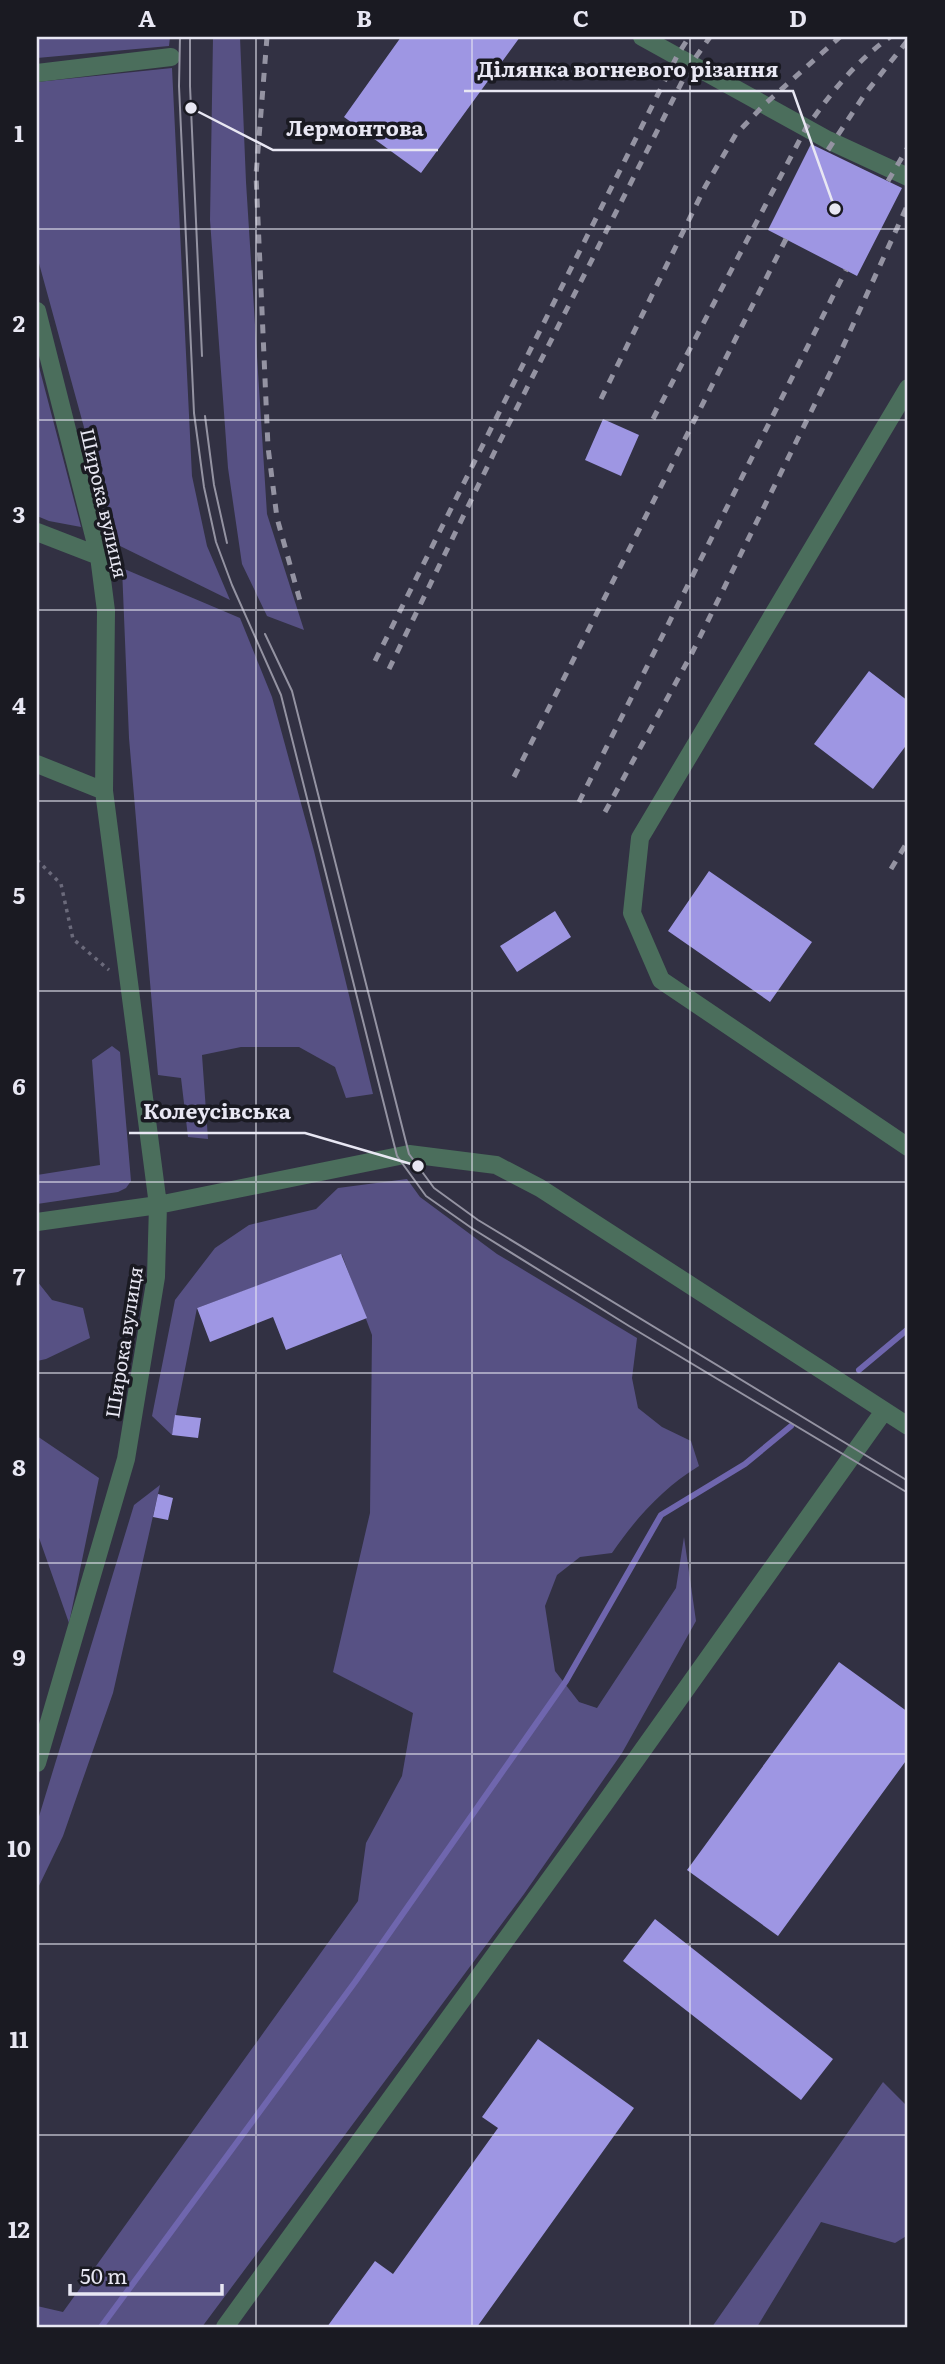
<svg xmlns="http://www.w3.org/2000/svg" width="945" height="2364" font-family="Literata,serif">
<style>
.green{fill:#575184}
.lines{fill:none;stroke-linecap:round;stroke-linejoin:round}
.stream{stroke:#6f66ae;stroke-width:6}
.building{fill:#9e96e3}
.path{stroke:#6b6a7b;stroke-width:3.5;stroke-dasharray:3.5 5;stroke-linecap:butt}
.minor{stroke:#4b6e5c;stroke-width:18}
.tram{stroke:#9493a2;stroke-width:2}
.rail{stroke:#9493a2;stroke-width:5;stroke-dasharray:9 9;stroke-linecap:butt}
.grid{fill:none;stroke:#e8e7f3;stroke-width:2;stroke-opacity:0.55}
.labels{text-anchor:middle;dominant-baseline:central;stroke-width:7;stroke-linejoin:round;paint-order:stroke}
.street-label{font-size:19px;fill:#e8e7f3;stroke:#1a1a22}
.leader{fill:none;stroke:#e8e7f3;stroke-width:2.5}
.callout-dot{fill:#e8e7f3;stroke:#1a1a22;stroke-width:2.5}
.callout-label{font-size:21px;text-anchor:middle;font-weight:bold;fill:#e8e7f3;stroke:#1a1a22;stroke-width:7;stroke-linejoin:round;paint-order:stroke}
.neatline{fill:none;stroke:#e8e7f3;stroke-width:2.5}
.grid-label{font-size:23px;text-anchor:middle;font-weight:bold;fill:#e8e7f3}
</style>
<rect width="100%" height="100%" fill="#323143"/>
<path class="green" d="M 37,37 L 170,37 L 169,46 L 37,58 Z
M 213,37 L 240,37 L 246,182 L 267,514 L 304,630 L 267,616 L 242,564 L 228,468 L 210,220 Z
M 172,68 L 192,476 L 207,546 L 230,600 L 116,544 L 37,256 L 37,82 Z
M 37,359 L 81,527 L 49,521 L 37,516 Z
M 122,568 L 240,618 L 272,697 L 314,851 L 373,1094 L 346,1098 L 335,1067 L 299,1047 L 241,1047 L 202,1055 L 208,1139 L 188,1137 L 181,1078 L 158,1075 L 129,738 Z
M 112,1046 L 120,1052 L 131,1181 L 126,1188 L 118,1192 L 37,1204 L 37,1175 L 100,1165 L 92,1060 Z
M 407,1179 L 420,1197 L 497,1254 L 637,1338 L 632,1378 L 638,1408 L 662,1427 L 691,1441 L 699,1466 C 663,1488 636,1518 612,1553 L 580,1557 L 557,1575 L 545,1606 L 555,1671 L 579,1702 L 597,1708 L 676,1588 L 684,1537 L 696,1621 L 622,1753 L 524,1894 L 202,2327 L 37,2327 L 37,2306 L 63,2312 L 358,1901 L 366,1843 L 402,1776 L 413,1713 L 333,1672 L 370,1513 L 372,1335 L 342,1255 L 197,1308 L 172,1435 L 152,1416 L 175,1300 L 215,1248 L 249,1225 L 316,1209 L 338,1188 Z
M 37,1281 L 52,1300 L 83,1308 L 90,1338 L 46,1359 L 37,1361 Z
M 37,1436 L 99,1478 L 69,1623 L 37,1532 Z
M 160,1485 L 113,1693 L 63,1836 L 37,1890 L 37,1823 L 134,1505 Z
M 883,2082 L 908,2107 L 908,2235 L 895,2243 L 821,2222 L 757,2327 L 712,2327 Z"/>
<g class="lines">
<path class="stream" d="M 859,1370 L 908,1329
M 101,2327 L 355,1982 L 566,1681 L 661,1515 L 745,1464 L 791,1426"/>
</g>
<path class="building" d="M 401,37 L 520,37 L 421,173 L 344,117 Z
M 811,144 L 902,188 L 857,276 L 768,230 Z
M 603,419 L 639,435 L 621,476 L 585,460 Z
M 869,671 L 908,701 L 908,743 L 873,789 L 814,744 Z
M 709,871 L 812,942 L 770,1002 L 668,931 Z
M 555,911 L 571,937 L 517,972 L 500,946 Z
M 341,1254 L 367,1318 L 286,1350 L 273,1317 L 210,1342 L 197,1308 Z
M 175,1415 L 201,1418 L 198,1438 L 172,1435 Z
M 158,1494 L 173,1498 L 168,1520 L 153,1517 Z
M 839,1662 L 908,1712 L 908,1758 L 778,1936 L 687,1870 Z
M 655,1919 L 833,2059 L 801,2100 L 623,1961 Z
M 538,2039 L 634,2108 L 477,2327 L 327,2327 L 375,2261 L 393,2274 L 498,2128 L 482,2117 Z"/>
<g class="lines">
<path class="path" d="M 37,860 L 61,884 L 73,939 L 109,970"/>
<path class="minor" d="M 642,37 L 828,140 L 908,177
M 37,73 L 171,57
M 37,311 L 99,556 L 106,611 L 104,791 L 158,1205 L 156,1277 L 126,1459 L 37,1763
M 908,388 L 640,838 L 632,913 L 661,980 L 908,1147
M 37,532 L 99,556
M 37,764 L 104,791
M 37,1222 L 158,1205 L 409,1154 L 496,1165 L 540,1188 L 908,1426
M 225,2327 L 605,1803 L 884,1411"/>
<path class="tram" d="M 180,37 L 179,86 L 194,413 L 204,487 L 216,542 L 232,585 L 281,695 L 397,1156 L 426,1196 L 473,1229 L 629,1326 L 908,1493
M 190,37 L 190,86 L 202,356
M 205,416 L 214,485 L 227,543
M 265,634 L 292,691 L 409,1154 L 434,1188 L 478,1220 L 908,1481"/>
<path class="rail" d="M 267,37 L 256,175 L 268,447 L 277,518 L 302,608
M 828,150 L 865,94 L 908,40
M 888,181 L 908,147
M 601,399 L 705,187 L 736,134 L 764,105 L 840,37
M 653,419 L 806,128 C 831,93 855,62 890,37
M 375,661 L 677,56 L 689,37
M 389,669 L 494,453 L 691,64 L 710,37
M 514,777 L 786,239
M 579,802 L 846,270
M 605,812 L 691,655 L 841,351 L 908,204
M 891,869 L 908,841"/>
</g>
<path class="grid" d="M 256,37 L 256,2327M 472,37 L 472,2327M 690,37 L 690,2327M 37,229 L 908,229M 37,420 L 908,420M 37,610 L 908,610M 37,801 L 908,801M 37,991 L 908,991M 37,1182 L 908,1182M 37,1373 L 908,1373M 37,1563 L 908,1563M 37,1754 L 908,1754M 37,1944 L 908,1944M 37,2135 L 908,2135"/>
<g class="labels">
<g class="street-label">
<text transform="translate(105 503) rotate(77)">Широка вулиця</text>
<text transform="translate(123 1342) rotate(-81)">Широка вулиця</text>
</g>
</g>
<path class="leader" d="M835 209L793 91H464M191 108L273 150H438M418 1166L305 1133H129"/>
<g class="callout-dot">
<circle cx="835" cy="209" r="7"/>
<circle cx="191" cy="108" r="7"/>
<circle cx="418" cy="1166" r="7"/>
</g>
<g class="callout-label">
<text x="628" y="77">Ділянка вогневого різання</text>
<text x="355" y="136">Лермонтова</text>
<text x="217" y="1119">Колеусівська</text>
</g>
<rect width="945" height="2364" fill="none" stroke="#1a1a22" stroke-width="77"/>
<path d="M70 2284v10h152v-10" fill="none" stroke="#e8e7f3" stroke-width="3.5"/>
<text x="80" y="2284" font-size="21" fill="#e8e7f3" stroke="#1a1a22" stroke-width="5" paint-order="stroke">50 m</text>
<rect x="38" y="38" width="868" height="2288" class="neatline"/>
<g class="grid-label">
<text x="147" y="27">A</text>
<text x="364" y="27">B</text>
<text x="581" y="27">C</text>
<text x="798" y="27">D</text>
<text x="19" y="142">1</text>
<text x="19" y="332">2</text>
<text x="19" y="523">3</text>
<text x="19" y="714">4</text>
<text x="19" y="904">5</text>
<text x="19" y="1095">6</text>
<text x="19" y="1285">7</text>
<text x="19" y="1476">8</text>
<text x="19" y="1666">9</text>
<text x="19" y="1857">10</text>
<text x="19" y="2048">11</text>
<text x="19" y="2238">12</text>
</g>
</svg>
